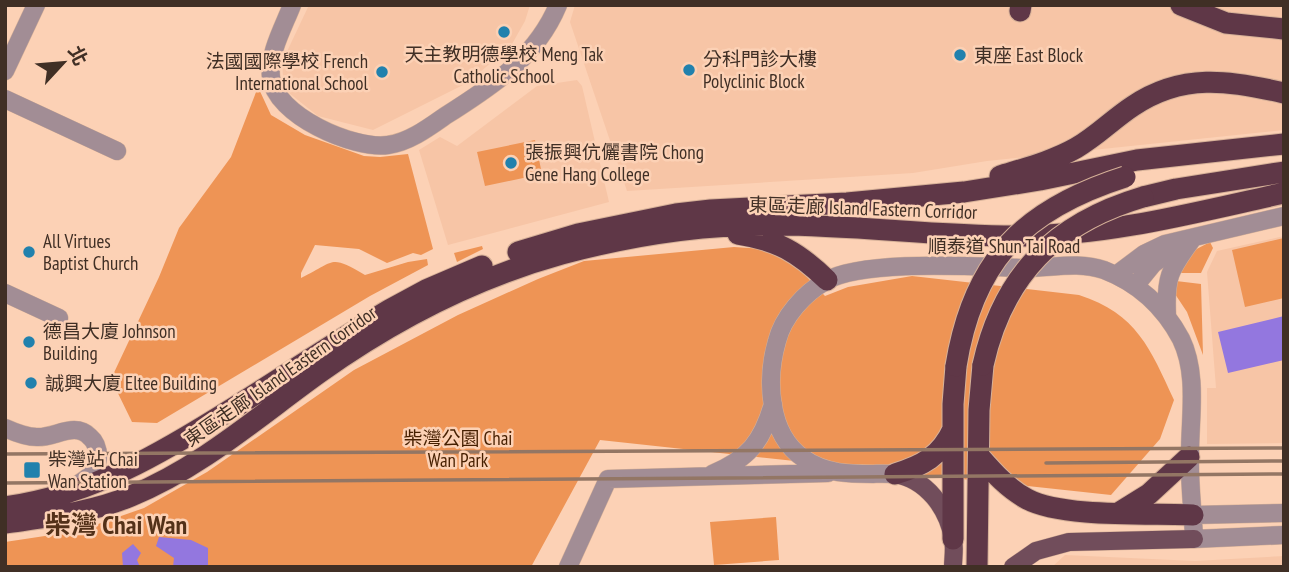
<svg xmlns="http://www.w3.org/2000/svg" width="1289" height="572" font-family="'PT Sans Narrow','Noto Sans TC',sans-serif">
<style>
.built{fill:#f7c5a6}
.green{fill:#ee9455}
.water{fill:#9377df}
.lines{fill:none;stroke-linecap:round;stroke-linejoin:round}
.minor-casing{stroke:#d6b198;stroke-width:19}
.major-casing{stroke:#d6b198;stroke-width:19}
.highway-casing{stroke:#d6b198;stroke-width:23}
.minor{stroke:#a28d95;stroke-width:18}
.major{stroke:#714d5b;stroke-width:18}
.highway{stroke:#5f3747;stroke-width:21}
.rail{stroke:#937664;stroke-width:3.5}
.highway-bridge-casing{stroke:#d6b198;stroke-width:23;stroke-linecap:butt}
.highway-bridge{stroke:#5f3747;stroke-width:21}
.poi-dot{fill:#2181ad;stroke:#fcd1b5;stroke-width:2.5}
.labels{text-anchor:middle;dominant-baseline:central;stroke-width:5;stroke-linejoin:round;paint-order:stroke}
.poi-label{font-size:19px;fill:#402f25;stroke:#fcd1b5;text-anchor:start}
.street-label{font-size:19px;fill:#402f25;stroke:#fcd1b5}
.park-label{font-size:19px;fill:#461f00;stroke:#fcd1b5}
.district-label{font-size:26px;font-weight:bold;fill:#533119;stroke:#fcd1b5}
</style>
<rect width="100%" height="100%" fill="#fcd1b5"/>
<path class="built" d="M 309,5 L 530,5 L 525,21 L 512,44 L 469,82 L 373,130 L 318,116 L 284,89 L 282,62 Z
M 575,5 L 1284,5 L 1284,130 L 987,161 L 913,173 L 627,191 L 570,22 Z
M 577,80 L 582,86 L 609,202 L 448,245 L 419,150 L 440,137 L 457,146 L 537,86 Z
M 1284,236 L 1284,443 L 1207,444 L 1207,388 L 1216,388 L 1207,272 L 1217,251 Z
M 1065,555 L 1195,561 L 1284,556 L 1284,567 L 1052,567 Z"/>
<path class="green" d="M 258,87 L 271,115 L 305,135 L 364,156 L 380,157 L 408,154 L 433,249 L 421,255 L 413,253 L 387,263 L 359,249 L 315,245 L 301,273 L 301,278 C 336,261 329,254 365,275 L 408,262 L 427,259 L 428,265 L 370,296 L 157,423 L 132,422 L 111,379 L 159,277 L 179,228 L 231,157 Z
M 535,140 L 542,174 L 485,186 L 477,152 Z
M 1284,238 L 1284,298 L 1245,307 L 1232,250 Z
M 1210,242 L 1213,248 L 1201,273 L 1177,273 L 1189,253 Z
M 482,246 L 483,249 L 457,262 L 454,253 Z
M 734,247 L 781,250 L 825,296 L 848,287 L 912,276 L 1079,295 C 1137,314 1150,348 1174,400 L 1160,439 L 1111,495 L 600,440 L 531,567 L 5,567 L 5,542 L 78,531 L 144,508 L 207,472 L 354,370 L 458,315 L 538,279 L 584,261 Z
M 1176,281 L 1201,284 L 1203,355 L 1187,312 L 1173,291 Z
M 776,517 L 779,560 L 714,565 L 710,522 Z"/>
<path class="water" d="M 1284,316 L 1284,360 L 1228,373 L 1218,332 Z
M 159,537 L 191,540 L 208,548 L 208,567 L 173,567 L 174,558 L 156,546 Z
M 133,544 L 141,553 L 137,560 L 140,567 L 123,567 L 122,553 Z"/>
<g class="lines">
<defs>
<path id="minor" d="M 292,5 C 284,26 268,54 271,77 C 274,115 354,150 388,145 C 409,142 428,128 445,116 C 491,87 536,58 558,5
M 5,71 L 36,5
M 5,99 L 117,151
M 1116,275 L 1144,254 L 1165,244 L 1284,216
M 1135,286 L 1153,264 L 1175,248
M 5,293 L 59,318
M 1167,316 C 1165,275 1170,270 1193,238
M 5,428 C 16,433 26,437 37,437 C 55,438 75,421 90,437 C 96,442 98,449 98,457 C 97,472 87,479 75,486
M 712,474 C 748,459 762,442 773,404
M 895,474 C 863,473 830,478 803,458 C 768,434 766,379 777,341 C 783,317 804,293 826,281 C 864,259 978,267 1025,268 C 1052,268 1078,261 1104,270 C 1138,283 1164,307 1181,339 C 1198,374 1190,416 1190,454 C 1189,482 1193,511 1194,539 L 1284,535
M 1193,515 L 1284,513
M 568,567 L 608,479 L 828,473"/>
<path id="major" d="M 895,474 C 926,479 948,508 953,539 C 955,548 953,558 953,567
M 1013,567 L 1036,551 L 1069,542 L 1194,539"/>
<path id="highway" d="M 1181,5 L 1226,23 L 1284,29
M 1020,11 L 1021,5
M 1000,176 C 1026,168 1053,161 1076,148 C 1097,136 1113,119 1133,106 C 1182,73 1229,80 1284,93
M 1143,197 L 1176,189 L 1284,172
M 738,234 C 777,240 798,252 827,280
M 518,252 L 578,234 L 676,214 L 711,210 L 847,203 L 964,192 L 1040,180 L 1137,160 L 1284,144
M 979,456 C 994,473 1007,488 1027,499 C 1063,518 1150,513 1193,515
M 895,474 C 922,466 941,456 953,429
M 5,507 C 92,495 162,453 235,407 C 286,375 337,341 389,310 L 426,290 L 482,266
M 1120,512 L 1149,494 L 1189,457
M 5,523 C 48,517 91,513 131,496 C 200,468 259,416 319,373 C 392,321 475,278 562,254 C 632,235 705,224 777,225 C 859,225 940,237 1022,236 C 1111,235 1197,212 1284,193
M 953,539 L 953,404 L 956,366
M 977,567 L 979,410 L 983,365"/>
</defs>
<use href="#minor" class="minor-casing"/>
<use href="#major" class="major-casing"/>
<use href="#highway" class="highway-casing"/>
<use href="#minor" class="minor"/>
<use href="#major" class="major"/>
<use href="#highway" class="highway"/>
<path class="rail" d="M 5,454 L 1284,448
M 1046,463 L 1284,461
M 5,483 L 1284,474"/>
<defs>
<path id="highway-bridge" d="M 983,365 C 1003,275 1055,223 1143,197
M 956,366 C 973,260 1024,209 1125,177"/>
</defs>
<use href="#highway-bridge" class="highway-bridge-casing"/>
<use href="#highway-bridge" class="highway-bridge"/>
</g>
<g class="poi-dot">
<circle cx="504" cy="32" r="7"/>
<circle cx="960" cy="55" r="7"/>
<circle cx="689" cy="70" r="7"/>
<circle cx="382" cy="72" r="7"/>
<circle cx="511" cy="163" r="7"/>
<circle cx="29" cy="252" r="7"/>
<circle cx="29" cy="342" r="7"/>
<circle cx="31" cy="383" r="7"/>
<rect x="23" y="461" width="18" height="18" rx="3.5"/>
</g>
<g class="labels">
<g class="poi-label">
<text x="504" y="54" text-anchor="middle">天主教明德學校 Meng Tak<tspan x="504" dy="22">Catholic School</tspan></text>
<text x="974" y="55">東座 East Block</text>
<text x="703" y="59">分科門診大樓<tspan x="703" dy="22">Polyclinic Block</tspan></text>
<text x="368" y="61" text-anchor="end">法國國際學校 French<tspan x="368" dy="22">International School</tspan></text>
<text x="525" y="152">張振興伉儷書院 Chong<tspan x="525" dy="22">Gene Hang College</tspan></text>
<text x="43" y="241">All Virtues<tspan x="43" dy="22">Baptist Church</tspan></text>
<text x="43" y="331">德昌大廈 Johnson<tspan x="43" dy="22">Building</tspan></text>
<text x="45" y="383">誠興大廈 Eltee Building</text>
<text x="48" y="459">柴灣站 Chai<tspan x="48" dy="22">Wan Station</tspan></text>
</g>
<g class="street-label">
<text transform="translate(863 208) rotate(2)">東區走廊 Island Eastern Corridor</text>
<text x="1004" y="246">順泰道 Shun Tai Road</text>
<text transform="translate(280 376) rotate(-35)">東區走廊 Island Eastern Corridor</text>
</g>
<g class="park-label">
<text x="458" y="438">柴灣公園 Chai<tspan x="458" dy="22">Wan Park</tspan></text>
</g>
<g class="district-label">
<text x="116" y="524">柴灣 Chai Wan</text>
</g>
</g>
<rect width="1289" height="572" fill="none" stroke="#402f25" stroke-width="14"/>
<g transform="translate(63 63) rotate(64)" stroke="#fcd1b5" stroke-width="5" paint-order="stroke">
<path d="M0-5L12 26L0 18L-12 26Z" fill="#402f25"/>
<text y="-10" font-size="19" font-weight="bold" text-anchor="middle" fill="#402f25">北</text>
</g>
</svg>
